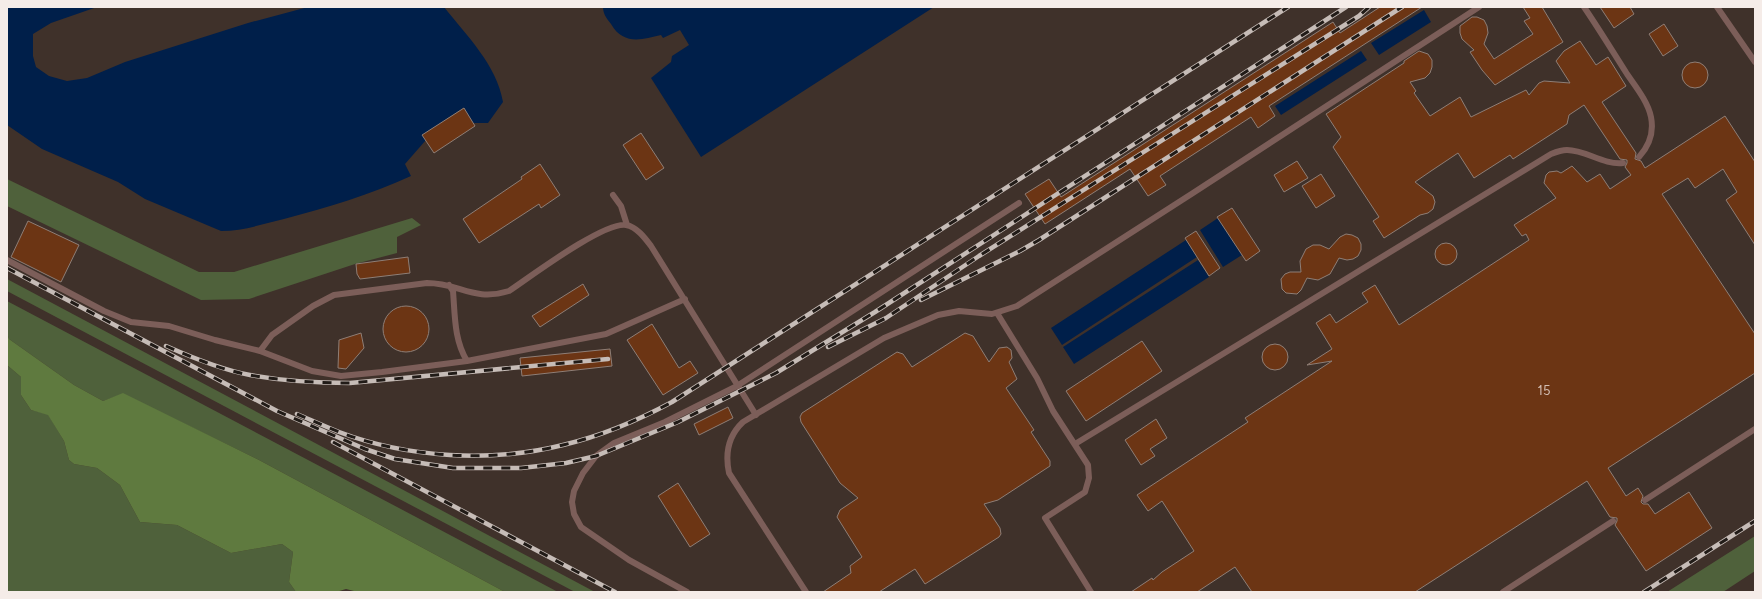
<svg xmlns="http://www.w3.org/2000/svg" width="1762" height="599" font-family="Figtree,sans-serif">
<style>
.green{fill:#4f613b}
.forest{fill:#5f7a3f}
.water{fill:#001f4a}
.building{fill:#6c3514;stroke:#8e7e76}
.lines{fill:none;stroke-linecap:round;stroke-linejoin:round}
.service{stroke:#7c5e59;stroke-width:6}
.rail-casing{stroke:#c6bcb7;stroke-width:4.5}
.rail{stroke:#211b17;stroke-width:3;stroke-dasharray:9;stroke-linecap:butt}
.labels{text-anchor:middle;dominant-baseline:central;stroke-width:3;stroke-linejoin:round;paint-order:stroke}
.number-label{font-size:13px;fill:#d3beb3}
</style>
<rect width="100%" height="100%" fill="#3f312a"/>
<path class="green" d="M 7,179 L 199,272 L 234,272 L 412,218 L 421,225 L 397,237 L 397,253 L 355,264 L 249,299 L 201,300 L 7,206 Z
M 7,279 L 595,592 L 575,592 L 7,291 Z
M 7,301 L 558,592 L 505,592 L 259,460 L 123,394 L 103,401 L 74,385 L 9,339 L 7,334 Z
M 7,365 L 21,377 L 21,395 L 31,410 L 48,414 L 64,441 L 69,460 L 74,464 L 97,468 L 120,485 L 140,522 L 177,525 L 231,553 L 282,544 L 293,552 L 289,582 L 296,592 L 7,592 Z
M 1755,536 L 1755,571 L 1723,592 L 1667,592 Z"/>
<path class="forest" d="M 7,334 L 9,339 L 74,385 L 103,401 L 123,393 L 259,460 L 505,592 L 358,592 L 346,589 L 336,592 L 296,592 L 289,582 L 293,552 L 282,544 L 231,553 L 177,525 L 140,522 L 120,485 L 97,468 L 74,464 L 69,460 L 64,441 L 48,415 L 31,410 L 21,395 L 21,377 L 7,365 Z"/>
<path class="water" d="M 7,7 L 97,7 L 51,23 L 33,34 L 33,56 L 36,67 L 49,76 L 67,81 L 87,78 L 125,62 L 248,23 L 308,7 L 444,7 C 466,35 497,65 503,102 L 488,123 L 473,123 L 463,108 L 423,135 L 426,140 L 405,164 L 411,176 C 370,195 328,207 284,219 C 263,224 243,231 221,231 L 145,199 L 118,182 L 42,149 L 7,125 Z
M 603,7 L 934,7 L 701,157 L 651,78 L 671,62 L 672,56 L 689,45 L 680,30 L 663,38 L 661,35 C 641,40 623,45 611,24 C 607,19 603,14 603,7 Z
M 1424,10 L 1431,22 L 1379,55 L 1371,43 Z
M 1361,51 L 1367,60 L 1281,115 L 1275,106 Z
M 1218,218 L 1242,255 L 1223,267 L 1200,230 Z
M 1186,240 L 1197,257 L 1062,345 L 1051,328 Z
M 1198,260 L 1209,277 L 1074,364 L 1063,347 Z"/>
<path class="building" d="M 1380,7 L 1422,7 L 1269,106 L 1275,116 L 1258,128 L 1251,117 L 1160,176 L 1166,185 L 1148,196 L 1130,169 L 1045,224 L 1025,194 L 1049,179 L 1061,197 L 1333,22 L 1340,33 Z
M 1523,7 L 1542,7 L 1563,42 L 1495,85 L 1482,70 L 1470,52 L 1474,50 L 1462,39 L 1460,33 L 1460,26 L 1472,17 L 1477,17 L 1484,20 L 1487,26 L 1488,33 L 1484,44 L 1494,59 L 1533,34 L 1524,21 L 1530,18 Z
M 1600,7 L 1630,7 L 1634,14 L 1614,28 Z
M 1664,24 L 1678,46 L 1663,56 L 1649,34 Z
M 1580,41 L 1596,65 L 1608,57 L 1626,86 L 1602,102 L 1636,153 L 1635,159 L 1641,161 L 1645,168 L 1725,116 L 1755,162 L 1755,245 L 1726,200 L 1737,192 L 1723,169 L 1695,188 L 1688,178 L 1662,194 L 1755,334 L 1755,373 L 1608,468 L 1626,496 L 1638,488 L 1643,496 L 1641,502 L 1643,504 L 1648,504 L 1655,514 L 1689,492 L 1712,528 L 1646,571 L 1615,525 L 1617,521 L 1617,518 L 1610,517 L 1587,481 L 1415,592 L 1252,592 L 1235,567 L 1197,592 L 1131,592 L 1152,578 L 1153,580 L 1162,572 L 1194,551 L 1162,501 L 1148,511 L 1137,495 L 1248,422 L 1245,418 L 1332,361 L 1307,365 L 1332,349 L 1316,323 L 1330,314 L 1336,323 L 1368,302 L 1362,293 L 1375,285 L 1399,325 L 1529,240 L 1526,234 L 1522,236 L 1514,225 L 1556,198 L 1544,183 L 1546,175 L 1549,172 L 1557,171 L 1561,173 L 1572,166 L 1587,182 L 1600,174 L 1610,189 L 1631,175 L 1625,167 L 1627,163 L 1627,160 L 1620,159 L 1584,105 L 1569,115 L 1567,124 L 1513,159 L 1510,155 L 1474,178 L 1458,153 L 1431,171 L 1415,182 L 1433,196 L 1435,202 L 1433,209 L 1428,213 L 1420,215 L 1384,238 L 1373,221 L 1379,217 L 1333,147 L 1341,137 L 1326,114 L 1404,63 L 1404,61 L 1419,51 L 1428,54 L 1432,60 L 1432,67 L 1430,73 L 1425,78 L 1410,82 L 1416,91 L 1414,93 L 1430,116 L 1460,97 L 1471,117 L 1526,90 L 1529,95 L 1539,83 L 1544,81 L 1570,83 L 1556,61 L 1564,51 Z
M1682 75a13 13 0 1 1 26 0a13 13 0 1 1-26 0Z
M 464,108 L 475,126 L 434,153 L 422,135 Z
M 641,133 L 664,168 L 646,180 L 623,145 Z
M 1297,161 L 1308,178 L 1284,192 L 1274,175 Z
M 540,164 L 560,195 L 541,208 L 539,204 L 479,243 L 463,219 L 522,179 L 521,177 Z
M 1321,174 L 1335,196 L 1316,208 L 1302,186 Z
M 1232,208 L 1260,251 L 1246,261 L 1217,217 Z
M 28,221 L 79,245 L 61,282 L 11,257 Z
M 1196,231 L 1220,268 L 1209,276 L 1185,238 Z
M 1346,234 L 1352,235 L 1358,238 L 1361,244 L 1361,250 L 1358,256 L 1353,259 L 1347,260 L 1339,258 L 1330,274 L 1318,280 L 1307,278 L 1301,290 L 1297,294 L 1286,293 L 1282,289 L 1281,279 L 1285,274 L 1290,272 L 1301,272 L 1300,261 L 1306,249 L 1313,245 L 1320,245 L 1329,249 L 1340,237 Z
M1435 254a11 11 0 1 1 22 0a11 11 0 1 1-22 0Z
M 408,257 L 410,273 L 360,279 L 357,274 L 356,264 Z
M 583,284 L 589,295 L 540,327 L 532,316 Z
M383 329a23 23 0 1 1 46 0a23 23 0 1 1-46 0Z
M 652,324 L 679,368 L 690,361 L 698,373 L 663,395 L 627,340 Z
M 361,333 L 364,348 L 346,369 L 338,368 L 339,340 Z
M 965,333 L 973,336 L 989,362 L 999,348 L 1007,347 L 1011,350 L 1012,358 L 1009,362 L 1017,379 L 1006,388 L 1034,430 L 1031,432 L 1050,461 L 1050,466 L 998,500 L 984,504 L 1000,528 L 1001,534 L 999,537 L 925,584 L 915,569 L 879,592 L 823,592 L 851,573 L 850,566 L 862,557 L 837,517 L 840,510 L 858,498 L 840,483 L 801,422 L 800,417 L 802,413 L 897,352 L 903,354 L 912,367 Z
M 1142,341 L 1162,371 L 1086,421 L 1066,391 Z
M1262 357a13 13 0 1 1 26 0a13 13 0 1 1-26 0Z
M 610,349 L 612,366 L 522,376 L 520,358 Z
M 728,407 L 733,418 L 699,435 L 694,424 Z
M 1156,419 L 1167,438 L 1150,449 L 1155,456 L 1141,465 L 1125,440 Z
M 678,483 L 710,534 L 690,547 L 658,496 Z"/>
<g class="lines">
<path class="service" d="M 1584,7 C 1599,29 1613,52 1627,74 C 1636,87 1648,102 1651,117 C 1654,132 1649,146 1639,157
M 1717,7 L 1755,62
M 613,195 L 621,206 L 627,225
M 7,260 L 104,311 L 131,322 L 169,326 L 215,340 L 260,351
M 449,285 L 453,291 C 455,315 454,340 467,361 L 382,372 L 341,376 L 312,371 L 260,351 L 272,335 L 313,306 L 334,295 L 427,283 C 460,283 473,302 509,291 C 530,277 603,222 626,225 C 637,227 645,238 651,246 L 756,415
M 997,313 L 1037,378 L 1053,411 L 1088,465 L 1089,478 L 1085,492 L 1045,518 L 1091,592
M 467,361 L 606,334 L 685,299
M 1075,444 L 1551,154 C 1556,152 1562,150 1567,150 C 1586,150 1603,165 1623,163
M 1645,500 L 1755,429
M 687,592 L 629,560 L 581,527 L 574,514 L 572,502 L 574,491 L 583,473 L 596,456 L 614,443 L 665,422 L 737,386 L 1019,203
M 806,592 L 729,473 C 725,454 728,436 743,422 L 884,338 L 938,315 L 959,311 L 992,314 L 1017,306 L 1193,193 L 1479,7
M 1503,592 L 1613,521"/>
<defs>
<path id="rail" d="M 7,268 L 277,411 L 365,449 L 395,459 L 453,468 L 521,468 L 566,463 L 596,456 L 678,422 L 776,373 L 875,312 L 1346,7
M 921,300 L 1020,251 L 1039,240 L 1402,7
M 166,346 C 193,358 222,370 250,375 C 283,381 317,383 350,383 L 608,359
M 828,347 L 886,318 L 979,256 L 1359,16 L 1369,7
M 297,414 C 311,420 324,426 339,432 C 408,458 491,463 563,445 C 601,436 637,421 672,402 L 1288,7
M 333,442 L 615,592
M 1644,592 L 1755,521"/>
</defs>
<use href="#rail" class="rail-casing"/>
<use href="#rail" class="rail"/>
</g>
<g class="labels">
<g class="number-label">
<text x="1544" y="390">15</text>
</g>
</g>
<rect width="1762" height="599" fill="none" stroke="#f5ece8" stroke-width="16"/>
</svg>
